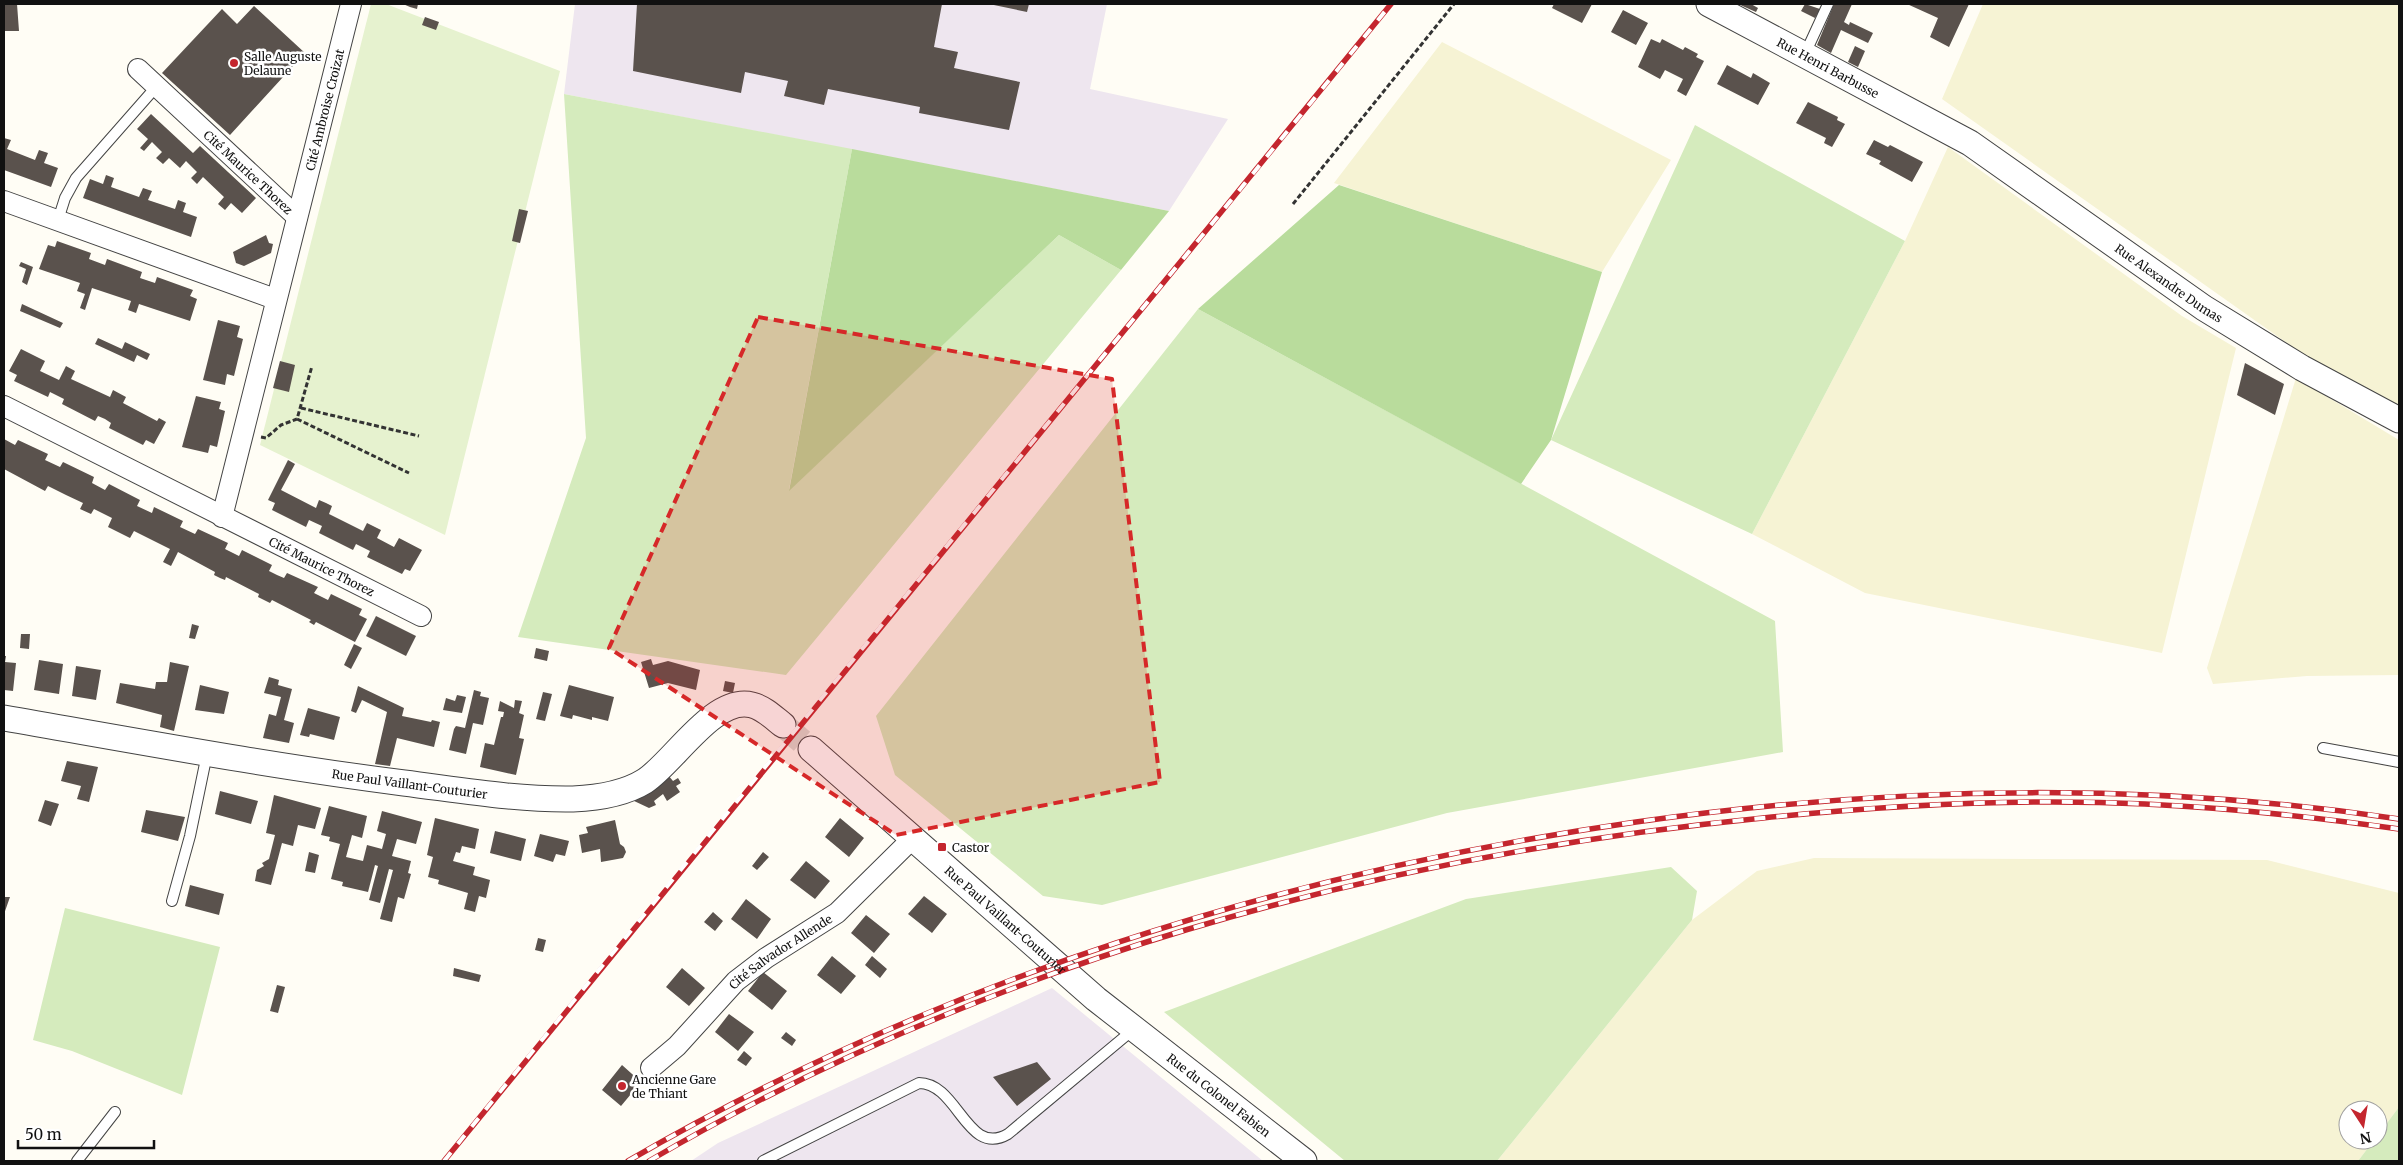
<svg xmlns="http://www.w3.org/2000/svg" width="2403" height="1165" font-family="Merriweather,serif">
<style>
.industrial{fill:#eee6ef}
.farmland{fill:#f6f3d4}
.green{fill:#d5ebbd}
.forest{fill:#b9dc9c}
.pitch{fill:#e6f2cf}
.building{fill:#5a524d}
.lines{fill:none;stroke-linecap:round;stroke-linejoin:round}
.tertiary-tunnel{stroke:#dbdad3;stroke-width:25;stroke-dasharray:25 12;stroke-linecap:butt}
.service-casing{stroke:#444;stroke-width:12}
.minor-casing{stroke:#444;stroke-width:22}
.tertiary-casing{stroke:#444;stroke-width:27}
.path{stroke:#333;stroke-width:3;stroke-dasharray:5 2.5;stroke-linecap:butt}
.service{stroke:#fff;stroke-width:10}
.minor{stroke:#fff;stroke-width:20}
.tertiary{stroke:#fff;stroke-width:25}
.rail-casing{stroke:#c4262e;stroke-width:5.5}
.rail{stroke:#fff;stroke-width:4;stroke-dasharray:11;stroke-linecap:butt}
.marked{fill:#d62828;fill-opacity:0.2;stroke:#d62828;stroke-width:4;stroke-dasharray:10 6;stroke-linejoin:round}
.poi-dot{fill:#c4262e;stroke:#fff;stroke-width:2}
.labels{text-anchor:middle;dominant-baseline:central;stroke-width:5;stroke-linejoin:round;paint-order:stroke}
.poi-label{font-size:12px;fill:#111;stroke:#fff;text-anchor:start}
.street-label{font-size:12px;fill:#111;stroke:#fff}
</style>
<rect width="100%" height="100%" fill="#fffdf5"/>
<path class="industrial" d="M 575,4 L 1107,4 L 1090,89 L 1228,119 L 1169,211 L 564,94 Z
M 1052,988 L 1263,1161 L 691,1161 L 718,1143 Z"/>
<path class="farmland" d="M 1983,4 L 2399,4 L 2399,408 L 2335,377 L 1942,99 Z
M 1442,42 L 1671,160 L 1602,272 L 1334,183 Z
M 1948,147 L 2182,316 L 2236,348 L 2162,653 L 1865,593 L 1752,534 L 1905,241 Z
M 2296,378 L 2399,440 L 2399,675 L 2307,676 L 2213,684 L 2207,668 Z
M 1814,858 L 2267,860 L 2399,893 L 2399,1107 L 2378,1135 L 2378,1110 L 2348,1110 L 2348,1140 L 2374,1140 L 2358,1161 L 1497,1161 L 1692,920 L 1757,871 Z"/>
<path class="green" d="M 564,94 L 852,149 L 789,490 L 1059,235 L 1121,270 L 786,675 L 518,637 L 586,438 Z
M 1695,125 L 1905,241 L 1752,534 L 1551,440 Z
M 1198,309 L 1775,621 L 1783,752 L 1447,813 L 1102,905 L 1043,896 L 895,775 L 876,716 Z
M 1671,867 L 1697,891 L 1692,920 L 1497,1161 L 1345,1161 L 1164,1012 L 1466,899 Z
M 65,908 L 220,947 L 182,1095 L 72,1051 L 33,1040 Z
M 2399,1107 L 2399,1161 L 2358,1161 L 2374,1140 L 2378,1140 L 2378,1135 Z"/>
<path class="forest" d="M 852,149 L 1169,211 L 1121,270 L 1059,235 L 789,491 Z
M 1339,185 L 1602,272 L 1551,440 L 1521,484 L 1198,309 Z"/>
<path class="pitch" d="M 371,4 L 386,4 L 560,71 L 445,535 L 260,445 Z"/>
<path class="building" d="M 4,4 L 17,4 L 19,31 L 4,31 Z
M 403,4 L 418,4 L 417,9 L 410,7 Z
M 637,4 L 942,4 L 934,47 L 958,52 L 954,68 L 1020,82 L 1009,130 L 919,113 L 920,107 L 828,89 L 824,105 L 784,96 L 788,81 L 745,72 L 741,93 L 633,71 Z
M 989,4 L 1029,4 L 1027,12 Z
M 1554,4 L 1592,4 L 1582,23 L 1552,8 Z
M 1738,4 L 1751,4 L 1758,8 L 1756,12 Z
M 1805,4 L 1820,9 L 1815,18 L 1801,11 Z
M 1834,4 L 1852,4 L 1844,22 L 1849,25 L 1850,22 L 1873,33 L 1868,43 L 1841,30 L 1831,53 L 1817,45 Z
M 1907,4 L 1969,4 L 1949,47 L 1930,37 L 1938,18 Z
M 254,6 L 305,53 L 230,135 L 162,73 L 222,9 L 237,24 Z
M 1623,10 L 1648,23 L 1636,45 L 1611,32 Z
M 425,17 L 439,22 L 436,30 L 422,25 Z
M 1651,39 L 1660,43 L 1662,39 L 1683,50 L 1685,47 L 1698,54 L 1696,57 L 1704,61 L 1686,96 L 1677,91 L 1683,79 L 1665,70 L 1660,79 L 1638,67 Z
M 1855,46 L 1865,51 L 1858,67 L 1848,62 Z
M 1727,65 L 1751,78 L 1753,73 L 1770,83 L 1758,105 L 1717,84 Z
M 1808,102 L 1838,117 L 1837,120 L 1845,124 L 1832,147 L 1824,143 L 1826,138 L 1796,123 Z
M 151,114 L 193,153 L 200,146 L 256,198 L 242,213 L 231,203 L 225,210 L 218,204 L 224,197 L 203,177 L 197,184 L 191,178 L 197,172 L 186,161 L 180,168 L 169,158 L 163,164 L 156,158 L 162,152 L 152,142 L 144,151 L 140,148 L 148,139 L 137,129 Z
M 4,138 L 11,140 L 7,149 L 35,160 L 39,150 L 48,153 L 44,163 L 58,168 L 51,187 L 4,170 Z
M 1874,140 L 1888,147 L 1890,145 L 1923,162 L 1912,182 L 1879,164 L 1881,161 L 1866,154 Z
M 106,175 L 114,178 L 111,187 L 139,197 L 143,188 L 152,191 L 148,200 L 175,209 L 178,200 L 186,203 L 183,212 L 197,217 L 191,237 L 83,198 L 90,179 L 103,184 Z
M 519,209 L 528,211 L 520,243 L 512,241 Z
M 266,235 L 269,243 L 273,244 L 271,253 L 244,266 L 236,263 L 233,252 Z
M 57,241 L 91,253 L 89,259 L 105,265 L 107,259 L 142,272 L 140,278 L 155,283 L 157,277 L 193,290 L 190,296 L 197,299 L 190,321 L 139,304 L 136,313 L 128,310 L 131,301 L 92,288 L 85,310 L 80,308 L 85,294 L 77,291 L 80,283 L 39,269 L 48,245 L 55,247 Z
M 21,262 L 33,267 L 27,285 L 22,282 L 26,269 L 19,266 Z
M 22,304 L 63,323 L 60,328 L 20,311 Z
M 218,320 L 240,326 L 237,337 L 243,339 L 234,376 L 227,374 L 225,385 L 203,380 Z
M 98,338 L 122,349 L 125,342 L 150,354 L 147,360 L 137,355 L 134,362 L 95,344 Z
M 21,349 L 45,361 L 40,371 L 59,380 L 66,366 L 75,371 L 71,379 L 110,397 L 113,390 L 126,397 L 123,403 L 157,421 L 159,418 L 166,422 L 154,444 L 146,440 L 143,445 L 109,428 L 111,423 L 105,419 L 98,416 L 95,421 L 62,404 L 64,399 L 50,392 L 48,397 L 14,381 L 17,375 L 9,371 Z
M 280,361 L 295,365 L 289,392 L 273,388 Z
M 2245,363 L 2284,384 L 2275,415 L 2237,395 Z
M 196,396 L 221,402 L 219,409 L 225,411 L 217,447 L 210,445 L 208,453 L 182,447 Z
M 4,439 L 15,445 L 18,440 L 48,454 L 45,460 L 60,467 L 63,462 L 94,477 L 92,483 L 105,490 L 109,484 L 140,500 L 137,506 L 152,513 L 154,507 L 183,521 L 180,527 L 195,534 L 198,529 L 228,543 L 225,549 L 239,556 L 242,550 L 272,565 L 269,571 L 277,575 L 284,578 L 287,573 L 318,587 L 314,593 L 328,600 L 331,594 L 362,609 L 359,615 L 367,619 L 355,642 L 316,622 L 314,625 L 309,622 L 311,620 L 272,600 L 270,603 L 258,597 L 259,594 L 226,577 L 225,580 L 220,578 L 214,575 L 215,572 L 178,552 L 171,566 L 163,562 L 170,549 L 134,531 L 130,538 L 108,527 L 112,518 L 94,509 L 91,514 L 80,509 L 83,503 L 66,495 L 48,486 L 45,491 L 4,469 Z
M 288,460 L 295,464 L 281,490 L 316,508 L 319,500 L 326,503 L 332,506 L 329,514 L 363,531 L 367,523 L 381,530 L 377,538 L 394,547 L 399,538 L 422,550 L 410,571 L 405,569 L 402,574 L 367,557 L 370,551 L 356,544 L 353,550 L 319,533 L 322,526 L 309,520 L 306,527 L 272,510 L 275,503 L 268,500 Z
M 376,616 L 416,636 L 406,656 L 366,636 Z
M 192,624 L 199,626 L 195,639 L 189,638 Z
M 21,634 L 30,634 L 29,649 L 20,648 Z
M 354,644 L 362,648 L 351,669 L 344,665 Z
M 536,648 L 549,651 L 547,661 L 534,658 Z
M 4,656 L 6,656 L 5,662 L 16,663 L 13,691 L 4,690 Z
M 651,659 L 653,665 L 668,661 L 700,670 L 696,690 L 668,683 L 649,688 L 641,662 Z
M 39,660 L 63,664 L 59,694 L 34,690 Z
M 170,662 L 189,666 L 174,731 L 160,727 L 162,715 L 116,703 L 120,683 L 155,689 L 156,682 L 167,682 Z
M 76,666 L 101,670 L 96,700 L 72,696 Z
M 269,677 L 279,680 L 278,685 L 292,689 L 284,720 L 294,723 L 289,743 L 263,738 L 269,714 L 276,716 L 281,697 L 264,693 Z
M 725,681 L 735,683 L 733,693 L 723,691 Z
M 200,685 L 229,692 L 224,714 L 195,710 Z
M 569,685 L 614,697 L 608,721 L 592,717 L 592,720 L 573,715 L 572,719 L 560,716 Z
M 358,686 L 404,708 L 402,716 L 431,722 L 432,720 L 440,722 L 434,747 L 397,738 L 390,766 L 375,764 L 387,712 L 362,700 L 356,713 L 351,711 Z
M 474,690 L 481,692 L 480,696 L 489,698 L 483,725 L 473,723 L 466,754 L 449,750 L 454,729 L 456,726 L 465,728 Z
M 543,692 L 552,694 L 545,721 L 536,719 Z
M 457,695 L 466,697 L 462,713 L 443,710 L 446,698 L 455,701 Z
M 515,700 L 522,701 L 519,713 L 524,715 L 519,738 L 524,739 L 516,775 L 480,767 L 485,743 L 494,745 L 501,717 L 503,717 L 504,712 L 498,711 L 500,701 L 514,708 Z
M 308,708 L 340,717 L 334,740 L 310,734 L 309,737 L 300,735 Z
M 67,761 L 98,767 L 89,802 L 77,799 L 81,786 L 61,781 Z
M 668,775 L 673,781 L 678,778 L 681,783 L 676,786 L 680,792 L 667,801 L 663,794 L 654,801 L 656,805 L 649,808 L 632,800 Z
M 220,791 L 258,801 L 251,824 L 215,814 Z
M 274,795 L 321,808 L 315,829 L 298,825 L 293,846 L 282,843 L 271,885 L 255,881 L 257,870 L 264,866 L 262,863 L 269,859 L 275,835 L 266,833 Z
M 45,800 L 59,804 L 51,826 L 38,821 Z
M 329,806 L 367,816 L 362,838 L 352,835 L 346,857 L 363,861 L 367,845 L 382,849 L 386,834 L 377,831 L 382,811 L 422,822 L 416,844 L 397,839 L 392,856 L 411,861 L 408,873 L 411,874 L 404,899 L 398,897 L 392,922 L 380,919 L 393,870 L 389,869 L 380,903 L 369,900 L 378,866 L 375,865 L 368,892 L 342,886 L 343,882 L 331,879 L 340,844 L 329,841 L 330,837 L 321,835 Z
M 146,810 L 185,817 L 178,841 L 141,832 Z
M 435,818 L 479,829 L 475,849 L 462,846 L 460,853 L 456,852 L 453,861 L 475,867 L 473,875 L 490,880 L 486,898 L 479,896 L 475,912 L 464,909 L 468,893 L 438,884 L 439,880 L 428,877 L 433,857 L 427,855 Z
M 840,818 L 864,838 L 849,857 L 825,837 Z
M 615,820 L 620,844 L 624,847 L 626,852 L 623,858 L 601,862 L 600,849 L 582,853 L 579,835 L 588,833 L 586,827 Z
M 495,831 L 526,839 L 521,861 L 490,853 Z
M 540,834 L 569,841 L 565,856 L 556,854 L 553,862 L 534,856 Z
M 309,852 L 319,855 L 315,873 L 305,871 Z
M 763,852 L 769,857 L 757,870 L 752,866 Z
M 806,861 L 830,881 L 815,899 L 790,880 Z
M 190,885 L 224,894 L 219,915 L 185,906 Z
M 924,896 L 947,914 L 932,933 L 908,914 Z
M 4,897 L 10,897 L 4,914 Z
M 746,899 L 771,919 L 757,939 L 731,919 Z
M 713,912 L 723,921 L 715,931 L 704,922 Z
M 866,915 L 890,934 L 874,953 L 851,933 Z
M 538,938 L 546,940 L 543,952 L 535,950 Z
M 832,956 L 856,976 L 841,994 L 817,975 Z
M 872,956 L 887,969 L 880,978 L 865,965 Z
M 454,968 L 481,975 L 479,982 L 453,976 Z
M 682,968 L 705,988 L 689,1006 L 666,987 Z
M 763,972 L 787,991 L 772,1010 L 748,991 Z
M 277,985 L 285,987 L 278,1013 L 270,1011 Z
M 729,1014 L 754,1032 L 738,1051 L 715,1032 Z
M 786,1032 L 796,1040 L 792,1046 L 781,1038 Z
M 744,1051 L 752,1058 L 746,1066 L 737,1060 Z
M 1037,1062 L 1051,1079 L 1017,1106 L 993,1077 Z
M 622,1065 L 641,1082 L 621,1106 L 602,1090 Z"/>
<g class="lines">
<path class="tertiary-tunnel" d="M 783,725 L 811,749"/>
<defs>
<path id="service" d="M 1805,54 L 1828,4
M 58,220 L 65,198 L 76,178 L 156,87
M 2323,748 L 2399,762
M 172,901 L 190,836 L 207,754
M 77,1161 L 115,1112
M 763,1161 L 919,1083 C 958,1083 967,1158 1008,1134 L 1134,1029"/>
<g id="minor">
<path id="s1" d="M 138,69 L 297,217"/>
<path d="M 4,201 L 275,299"/>
<path id="s2" d="M 4,406 L 421,616"/>
<path id="s3" d="M 222,517 L 351,4"/>
<path id="s4" d="M 651,1068 L 677,1046 L 736,981 L 766,958 L 837,913 L 914,837"/>
</g>
<g id="tertiary">
<path id="s5" d="M 1709,4 L 1970,143 L 2204,308 L 2302,368 L 2399,420"/>
<path id="s6" d="M 4,718 C 137,741 270,766 404,783 C 460,790 517,800 573,799 C 597,798 624,794 645,781 C 674,762 714,695 752,705 C 764,708 774,718 783,725"/>
<path id="s7" d="M 811,749 L 1096,999 L 1304,1161"/>
</g>
</defs>
<use href="#service" class="service-casing"/>
<use href="#minor" class="minor-casing"/>
<use href="#tertiary" class="tertiary-casing"/>
<path class="path" d="M 1293,204 L 1454,4
M 301,408 L 419,436
M 297,419 L 409,473
M 261,437 L 266,438 L 281,425 L 297,419 L 312,366"/>
<use href="#service" class="service"/>
<use href="#minor" class="minor"/>
<use href="#tertiary" class="tertiary"/>
<defs>
<path id="rail" d="M 444,1161 C 757,773 1077,391 1391,4
M 628,1161 C 938,981 1282,873 1636,822 C 1889,786 2146,781 2399,819
M 649,1161 C 987,963 1375,856 1763,818 C 1890,805 2018,798 2145,804 C 2230,808 2315,817 2399,829"/>
</defs>
<use href="#rail" class="rail-casing"/>
<use href="#rail" class="rail"/>
</g>
<path class="marked" d="M 758,317 L 1112,379 L 1160,782 L 896,835 L 609,648 Z"/>
<g class="poi-dot">
<circle cx="234" cy="63" r="5"/>
<rect x="937" y="842" width="10" height="10" rx="2.5"/>
<circle cx="622" cy="1086" r="5"/>
</g>
<g class="labels">
<g class="poi-label">
<text x="244" y="56">Salle Auguste<tspan x="244" dy="14">Delaune</tspan></text>
<text x="952" y="847">Castor</text>
<text x="632" y="1079">Ancienne Gare<tspan x="632" dy="14">de Thiant</tspan></text>
</g>
<g class="street-label">
<text stroke="none"><textPath href="#s5" startOffset="135">Rue Henri Barbusse</textPath></text>
<text stroke="none"><textPath href="#s3" startOffset="420">Cité Ambroise Croizat</textPath></text>
<text stroke="none"><textPath href="#s1" startOffset="151">Cité Maurice Thorez</textPath></text>
<text stroke="none"><textPath href="#s5" startOffset="539">Rue Alexandre Dumas</textPath></text>
<text stroke="none"><textPath href="#s2" startOffset="356">Cité Maurice Thorez</textPath></text>
<text stroke="none"><textPath href="#s6" startOffset="411">Rue Paul Vaillant-Couturier</textPath></text>
<text stroke="none"><textPath href="#s7" startOffset="259">Rue Paul Vaillant-Couturier</textPath></text>
<text stroke="none"><textPath href="#s4" startOffset="175">Cité Salvador Allende</textPath></text>
<text stroke="none"><textPath href="#s7" startOffset="535">Rue du Colonel Fabien</textPath></text>
</g>
</g>
<rect width="2403" height="1165" fill="none" stroke="#111111" stroke-width="10"/>
<g transform="translate(2363 1125) rotate(168)"><circle r="24" fill="#ffffff" stroke="#a0a0a0"/>
<path d="M0-4L9 19L0 12L-9 19Z" fill="#c4262e"/>
<text y="-8" font-size="14" font-weight="bold" text-anchor="middle" fill="#111111">N</text>
</g>
<path d="M18 1140v8h136v-8" fill="none" stroke="#111111" stroke-width="2.5"/>
<text x="25" y="1140" font-size="15" fill="#111111" stroke="#ffffff" stroke-width="4" paint-order="stroke">50 m</text>
</svg>
